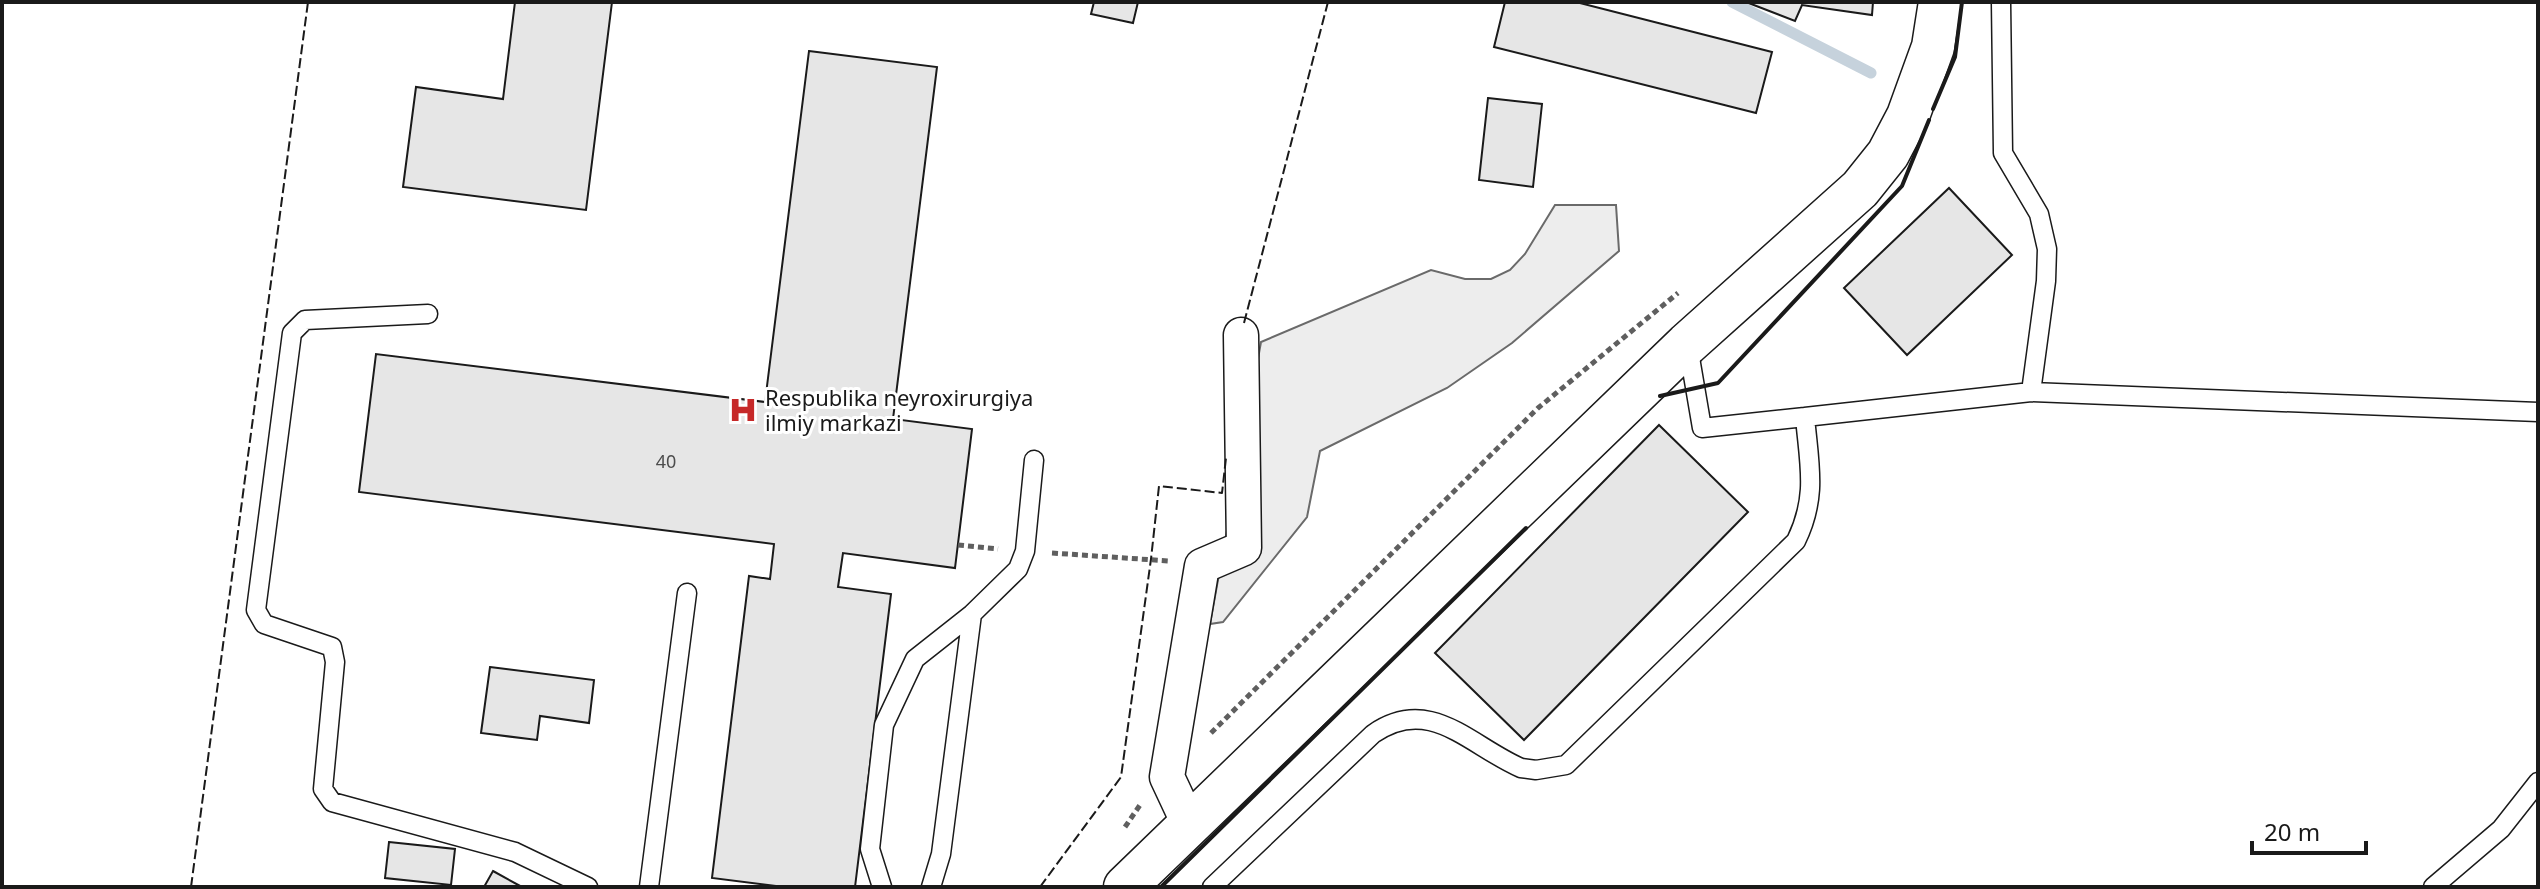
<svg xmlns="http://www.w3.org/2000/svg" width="2540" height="889" font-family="'Noto Sans',sans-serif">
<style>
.parking{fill:#ededed;stroke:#6a6a6a;stroke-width:2}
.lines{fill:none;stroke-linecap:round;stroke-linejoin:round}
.stream{stroke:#c6d2dc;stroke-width:11}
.building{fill:#e6e6e6;stroke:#1a1a1a;stroke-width:2}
.service-casing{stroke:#1a1a1a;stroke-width:21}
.minor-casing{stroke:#1a1a1a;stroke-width:37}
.tertiary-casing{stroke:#1a1a1a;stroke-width:45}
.path{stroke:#5f5f5f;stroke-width:5;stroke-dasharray:6 4;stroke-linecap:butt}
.service{stroke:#fff;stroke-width:18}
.minor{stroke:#fff;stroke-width:34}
.tertiary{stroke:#fff;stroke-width:42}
.fence{stroke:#1a1a1a;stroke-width:2;stroke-dasharray:10 4;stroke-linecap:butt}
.wall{stroke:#1a1a1a;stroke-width:4}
.labels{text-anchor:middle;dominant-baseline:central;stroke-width:6;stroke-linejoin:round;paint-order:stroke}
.number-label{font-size:18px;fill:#4d4d4d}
.poi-label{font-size:22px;fill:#1a1a1a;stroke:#fff;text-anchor:start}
</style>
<rect width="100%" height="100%" fill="#fff"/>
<path class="parking" d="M 1555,205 L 1616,205 L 1619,251 L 1512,343 L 1447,388 L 1320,451 L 1307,517 L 1223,622 L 1210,624 L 1261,342 L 1431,270 L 1465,279 L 1491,279 L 1510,270 L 1525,254 Z"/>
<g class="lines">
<path class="stream" d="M 1732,2 L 1871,73"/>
</g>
<path class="building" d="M 515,2 L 612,2 L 586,210 L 403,187 L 416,87 L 503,99 Z
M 1094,2 L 1138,2 L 1133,23 L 1091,14 Z
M 1505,2 L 1576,2 L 1772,52 L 1756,113 L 1494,47 Z
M 1746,2 L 1873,2 L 1872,15 L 1802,5 L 1795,21 Z
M 809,51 L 937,67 L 893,419 L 972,429 L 955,568 L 843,553 L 838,587 L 891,594 L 855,887 L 784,887 L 712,878 L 749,576 L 770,579 L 774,544 L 359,492 L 376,354 L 765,402 Z
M 1488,98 L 1542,104 L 1533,187 L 1479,180 Z
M 1949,188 L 2012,255 L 1907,355 L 1844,288 Z
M 1659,425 L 1748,512 L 1524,740 L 1435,653 Z
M 490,667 L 594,680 L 589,723 L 540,716 L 537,740 L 481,733 Z
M 389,842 L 455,849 L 451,885 L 385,878 Z
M 493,871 L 522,887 L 484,887 Z"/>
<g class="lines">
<defs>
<path id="service" d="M 2001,2 L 2003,153 L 2039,214 L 2047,249 L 2046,281 L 2031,392
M 428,314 L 305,320 L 292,333 L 256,610 L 264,624 L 332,647 L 335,662 L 323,789 L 332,802 L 515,852 L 588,887
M 1688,346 L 1702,428 L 1805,417
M 649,887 L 687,593
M 882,887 L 870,849 L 884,725 L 915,659 L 972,614 L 1018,569 L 1025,551 L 1034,460
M 931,887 L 941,854 L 972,614
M 1212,887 L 1373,734 C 1430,694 1470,746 1521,768 L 1536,770 L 1566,765 L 1796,541 C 1818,496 1809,464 1805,417 L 2031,392 L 2538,412
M 2433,887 L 2501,829 L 2538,782"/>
<path id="minor" d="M 1189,824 L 1167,777 L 1202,566 L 1244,548 L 1241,335"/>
<path id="tertiary" d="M 1125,887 L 1687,344 L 1860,189 L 1888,154 L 1908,116 L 1933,47 L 1940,2"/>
</defs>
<use href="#service" class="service-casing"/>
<use href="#minor" class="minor-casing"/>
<use href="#tertiary" class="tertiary-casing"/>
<path class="path" d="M 958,545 L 998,549
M 1052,553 L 1169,561
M 1211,733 L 1538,408 L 1678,293
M 1125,827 L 1140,805"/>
<use href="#service" class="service"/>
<use href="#minor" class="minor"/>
<use href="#tertiary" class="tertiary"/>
<path class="fence" d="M 1244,323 L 1328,2
M 191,887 L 308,2
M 1040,887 L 1121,777 L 1151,559 L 1159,486 L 1222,493 L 1226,458"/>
<path class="wall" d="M 1933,109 L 1955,57 L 1962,2
M 1660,396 L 1718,383 L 1902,186 L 1929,120
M 1161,887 L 1526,528"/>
</g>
<defs>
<symbol id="hospital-bare" viewBox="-9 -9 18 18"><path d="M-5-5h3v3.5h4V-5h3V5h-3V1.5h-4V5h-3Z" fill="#c62828" stroke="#fff" stroke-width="2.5" paint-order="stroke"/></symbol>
</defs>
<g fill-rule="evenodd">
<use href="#hospital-bare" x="723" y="390" width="40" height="40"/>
</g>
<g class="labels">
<g class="number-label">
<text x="666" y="461">40</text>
</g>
<g class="poi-label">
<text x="765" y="397">Respublika neyroxirurgiya<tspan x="765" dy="25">ilmiy markazi</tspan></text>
</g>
</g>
<rect width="2540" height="889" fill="none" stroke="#1a1a1a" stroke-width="8"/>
<path d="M2252 841v12h114v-12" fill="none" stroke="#1a1a1a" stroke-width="4"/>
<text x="2264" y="841" font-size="24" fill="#1a1a1a" stroke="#ffffff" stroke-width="6" paint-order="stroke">20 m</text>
</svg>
